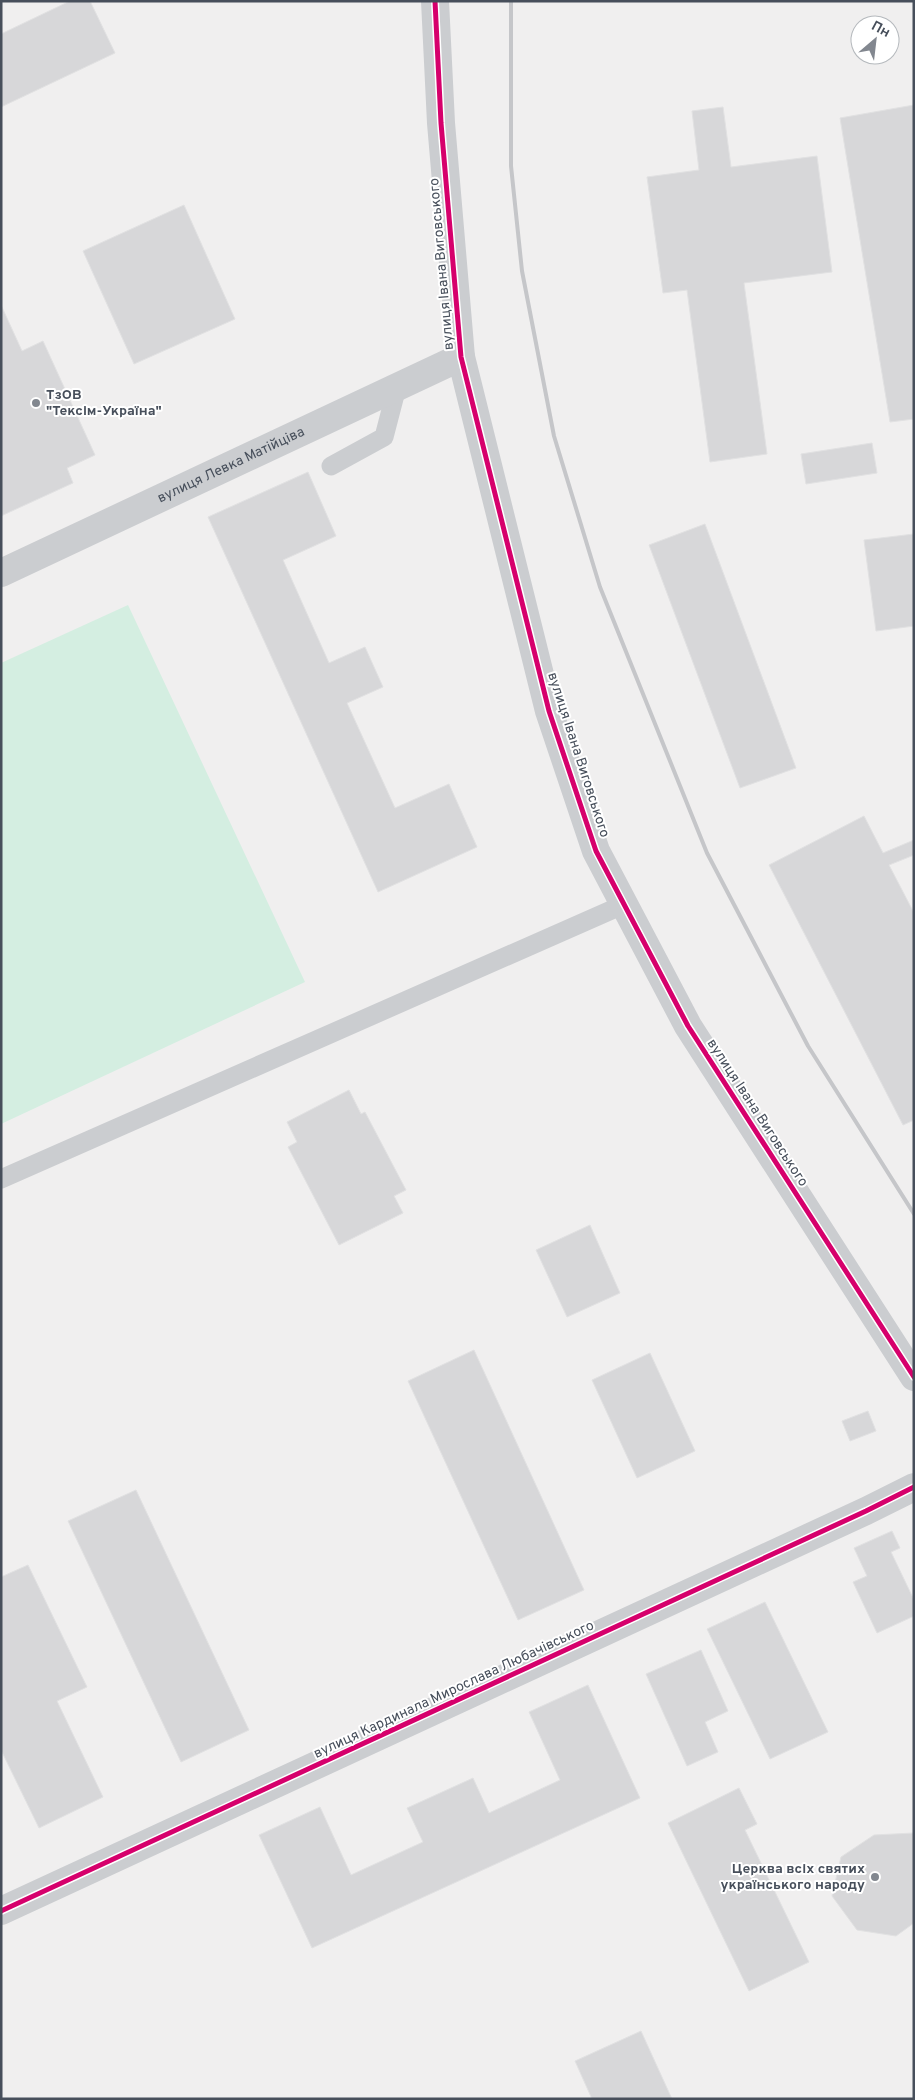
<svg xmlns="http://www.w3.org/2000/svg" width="915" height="2100" font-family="Overpass,sans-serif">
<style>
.green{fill:#d4eee1}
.building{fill:#d7d7d9;stroke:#e1e1e2}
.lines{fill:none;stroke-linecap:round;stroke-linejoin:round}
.service{stroke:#cbcdd0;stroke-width:19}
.minor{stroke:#cbcdd0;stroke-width:28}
.rail{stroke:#c5c6c9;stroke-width:4}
.cycleway-casing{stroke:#fff;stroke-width:8}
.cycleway{stroke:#d6006c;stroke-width:5}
.poi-dot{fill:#82878f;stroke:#fff;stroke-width:2}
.labels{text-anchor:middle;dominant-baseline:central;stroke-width:4;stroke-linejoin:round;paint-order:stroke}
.street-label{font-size:14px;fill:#474f5b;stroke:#fff}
.poi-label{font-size:14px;font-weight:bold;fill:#474f5b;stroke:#fff;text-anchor:start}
</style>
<rect width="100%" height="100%" fill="#f0efef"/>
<path class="green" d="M 128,605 L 305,982 L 1,1124 L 1,663 Z"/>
<path class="building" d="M 70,1 L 90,1 L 115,53 L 1,107 L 1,34 Z
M 914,105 L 914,419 L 890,422 L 840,118 Z
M 723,107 L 731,167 L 817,156 L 832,272 L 744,283 L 767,454 L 710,462 L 687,290 L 663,293 L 647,177 L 699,170 L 692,111 Z
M 184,205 L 235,319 L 134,364 L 83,251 Z
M 1,305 L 22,351 L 43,341 L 95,455 L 67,468 L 73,483 L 1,516 Z
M 872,443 L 877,473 L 806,484 L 801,454 Z
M 308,472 L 336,536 L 283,560 L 329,663 L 365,647 L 383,687 L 347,703 L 395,808 L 449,784 L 477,847 L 378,892 L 208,517 Z
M 705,524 L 796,768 L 740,788 L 649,545 Z
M 914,534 L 914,626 L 876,631 L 864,540 Z
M 864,816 L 883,853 L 914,840 L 914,855 L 889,865 L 914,913 L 914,1120 L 903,1125 L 769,865 Z
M 349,1090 L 361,1114 L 365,1112 L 406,1190 L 394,1196 L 403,1213 L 339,1245 L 288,1147 L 297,1142 L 287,1122 Z
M 590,1225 L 620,1293 L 567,1317 L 536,1250 Z
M 474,1350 L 584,1590 L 518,1620 L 408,1381 Z
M 650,1353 L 695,1451 L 637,1478 L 592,1380 Z
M 868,1411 L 876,1431 L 850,1441 L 842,1421 Z
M 136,1490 L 249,1730 L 181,1762 L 68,1521 Z
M 892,1531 L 900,1548 L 891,1552 L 914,1600 L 914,1616 L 877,1633 L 853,1582 L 867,1576 L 854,1548 Z
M 28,1565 L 87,1687 L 57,1701 L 103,1797 L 39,1828 L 1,1750 L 1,1577 Z
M 765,1602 L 828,1732 L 770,1759 L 707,1629 Z
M 701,1650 L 728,1711 L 705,1722 L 718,1752 L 687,1766 L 646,1674 Z
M 588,1685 L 640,1798 L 312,1948 L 259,1835 L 320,1807 L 351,1875 L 423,1842 L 407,1808 L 473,1778 L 489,1813 L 560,1780 L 529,1712 Z
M 739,1788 L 757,1824 L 745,1830 L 809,1962 L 749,1991 L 668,1823 Z
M 914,1833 L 914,1923 L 896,1936 L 857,1930 L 832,1896 L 841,1857 L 874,1835 Z
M 641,2031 L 672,2099 L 592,2099 L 575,2061 Z"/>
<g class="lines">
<path class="service" d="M 331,466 L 384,437 L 397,387
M 1,1179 L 625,904"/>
<g class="minor">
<path d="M 435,1 L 441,123 L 461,357 L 549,711 L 596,851 L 688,1026 L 914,1377"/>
<path id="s1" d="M 1,573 L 461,357"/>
<path d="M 1,1911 L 866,1511 L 914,1487"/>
</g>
<path class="rail" d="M 511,1 L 511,166 L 522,271 L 554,436 L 600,587 L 707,853 L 808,1046 L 914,1214"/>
<defs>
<path id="cycleway" d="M 435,1 L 441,123 L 461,357 L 549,711 L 596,851 L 688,1026 L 914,1377
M 1,1911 L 866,1511 L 914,1487"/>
</defs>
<use href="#cycleway" class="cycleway-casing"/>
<use href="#cycleway" class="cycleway"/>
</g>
<g class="poi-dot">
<circle cx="36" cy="403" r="5"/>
<circle cx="875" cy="1877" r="5"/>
</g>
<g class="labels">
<g class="street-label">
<text transform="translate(442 264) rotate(-95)">вулиця Івана Виговського</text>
<text stroke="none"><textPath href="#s1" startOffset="254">вулиця Левка Матійціва</textPath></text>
<text transform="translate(578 755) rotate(72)">вулиця Івана Виговського</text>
<text transform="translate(757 1113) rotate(57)">вулиця Івана Виговського</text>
<text transform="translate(454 1690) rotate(-25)">вулиця Кардинала Мирослава Любачівського</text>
</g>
<g class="poi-label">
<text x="46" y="395">ТзОВ<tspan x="46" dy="16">"Тексім-Україна"</tspan></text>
<text x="865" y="1869" text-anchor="end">Церква всіх святих<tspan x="865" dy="16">українського народу</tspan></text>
</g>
</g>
<rect width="915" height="2100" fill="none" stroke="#474f5b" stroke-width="5"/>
<g transform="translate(875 40) rotate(28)"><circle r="24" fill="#ffffff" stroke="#b5b9bd"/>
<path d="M0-4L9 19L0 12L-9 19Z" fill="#82878f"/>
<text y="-8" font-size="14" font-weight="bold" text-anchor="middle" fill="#474f5b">Пн</text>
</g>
</svg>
